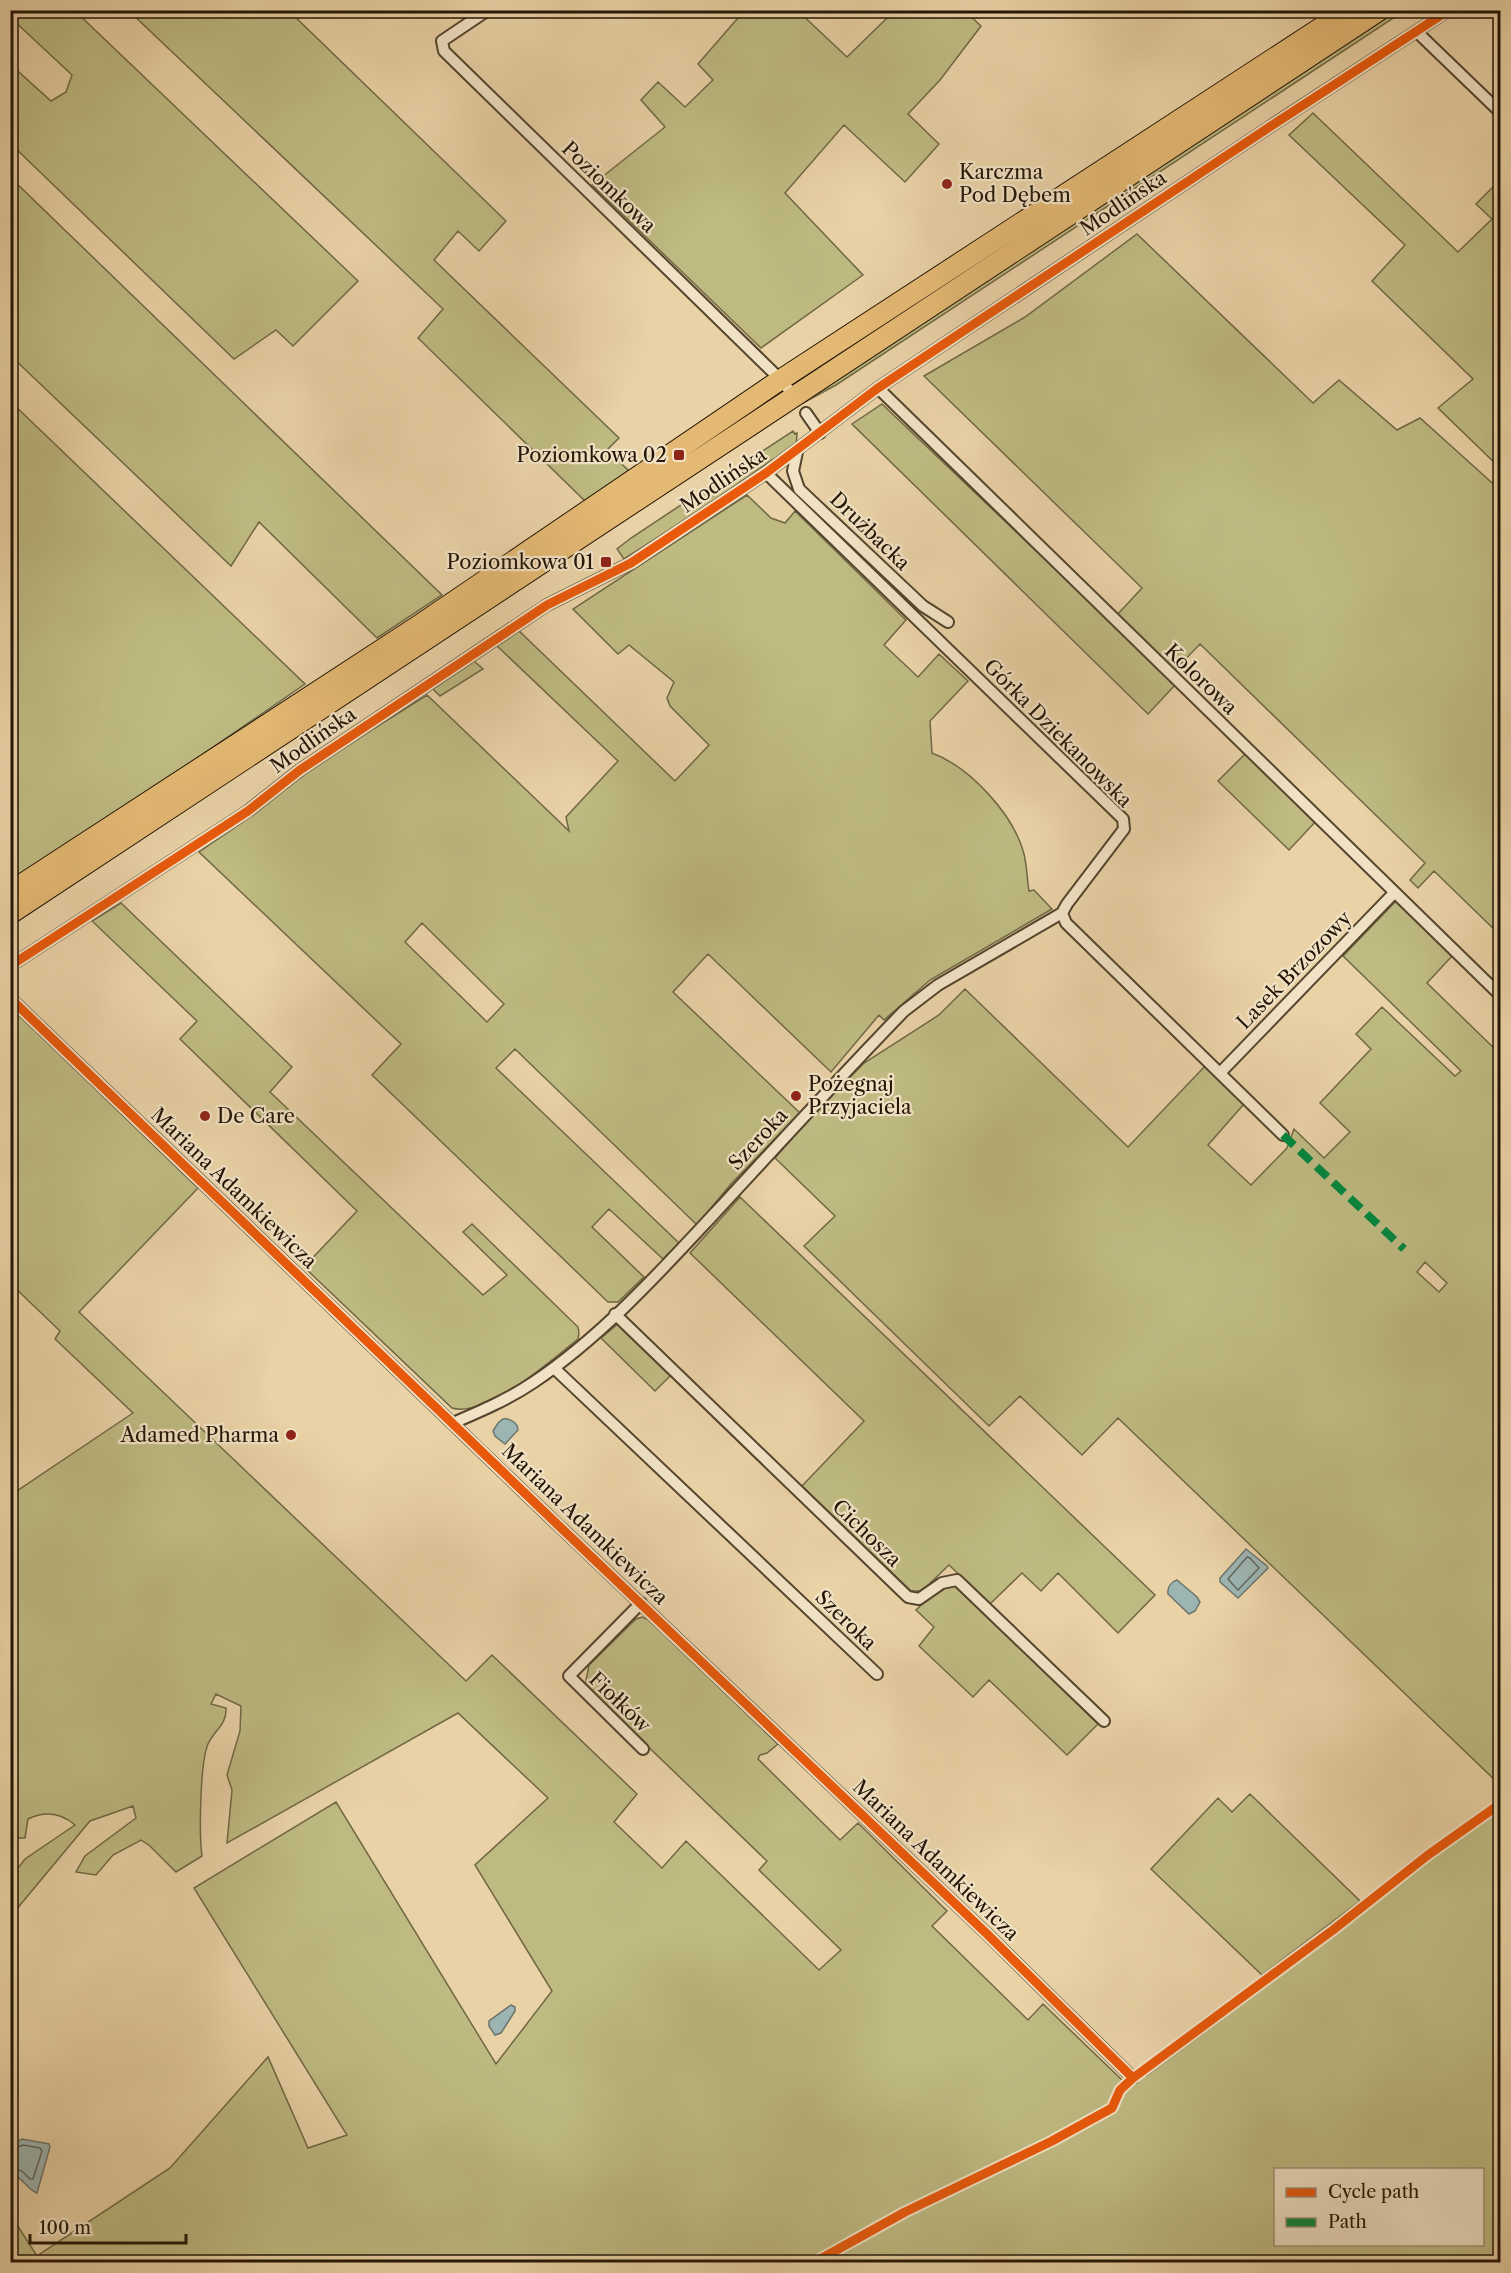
<svg xmlns="http://www.w3.org/2000/svg" width="1511" height="2273" font-family="'Libre Caslon Text',serif">
<style>
.green{fill:#beba82;stroke:#706844;stroke-width:1.5;fill-rule:evenodd}
.water{fill:#9cb5b3;stroke:#6c756d;stroke-width:1.5}
.lines{fill:none;stroke-linecap:round;stroke-linejoin:round}
.shore{stroke:#60655c;stroke-width:1.5}
.street-casing{stroke:#54442d;stroke-width:14}
.highway-casing{stroke:#231505;stroke-width:22}
.street{stroke:#f1e2c5;stroke-width:10}
.highway{stroke:#e4b973;stroke-width:20}
.quiet{stroke:#00873e;stroke-width:8;stroke-dasharray:15 8;stroke-linecap:butt}
.cycleway-casing{stroke:#f1e2c5;stroke-width:13}
.cycleway{stroke:#e8590c;stroke-width:9}
.poi-dot{fill:#8f2418;stroke:#f1e2c5;stroke-width:2}
.labels{text-anchor:middle;dominant-baseline:central;stroke-width:4.5;stroke-linejoin:round;paint-order:stroke}
.poi-label{font-size:20px;fill:#231505;stroke:#f1e2c5;text-anchor:start}
.street-label{font-size:20px;fill:#231505;stroke:#f1e2c5}
</style>
<rect width="100%" height="100%" fill="#e9d2a6"/>
<filter id="stains"><feTurbulence type="fractalNoise" baseFrequency=".00333" numOctaves="4"/><feColorMatrix values="0 0 0 0 .2 0 0 0 0 .09 0 0 0 0 .02 0 0 0 .5 -.17"/></filter>
<radialGradient id="worn" r=".72"><stop offset=".6" stop-color="#630" stop-opacity="0"/><stop offset="1" stop-color="#630" stop-opacity=".3"/></radialGradient>
<path class="green" d="M 11,10 L 75,11 L 358,281 L 293,346 L 276,330 L 234,359 L 11,144 L 11,65 L 51,101 L 66,92 L 72,75 L 11,18 Z
M 129,11 L 289,11 L 506,221 L 479,251 L 458,231 L 434,260 L 619,438 L 607,450 L 629,471 L 585,501 L 418,338 L 443,309 Z
M 744,11 L 798,11 L 847,57 L 887,18 L 880,11 L 965,11 L 981,26 L 940,80 L 908,114 L 939,144 L 905,182 L 844,125 L 785,193 L 863,275 L 761,348 L 592,185 L 665,127 L 641,100 L 658,82 L 685,107 L 713,80 L 698,64 Z
M 1391,11 L 1404,11 L 836,385 L 803,403 Z
M 1313,113 L 1458,252 L 1492,219 L 1476,204 L 1500,180 L 1500,468 L 1438,408 L 1473,379 L 1372,281 L 1405,245 L 1289,135 Z
M 11,178 L 442,595 L 377,638 L 259,522 L 231,566 L 11,356 Z
M 1137,234 L 1313,403 L 1339,380 L 1397,430 L 1420,418 L 1500,490 L 1500,935 L 1434,871 L 1418,888 L 1410,880 L 1425,863 L 1200,644 L 1175,670 L 1117,615 L 1142,588 L 924,376 L 1025,317 Z
M 11,402 L 305,684 L 11,886 Z
M 882,404 L 1176,684 L 1148,714 L 852,424 Z
M 793,431 L 795,434 L 797,433 L 796,448 L 772,460 L 698,512 L 624,559 L 617,549 L 631,538 Z
M 747,495 L 771,518 L 785,523 L 795,511 L 906,620 L 884,645 L 918,677 L 939,654 L 968,681 L 930,721 L 932,753 C 970,767 1014,815 1024,854 C 1027,866 1027,879 1029,891 L 1034,890 L 1052,909 L 930,980 L 884,1020 L 879,1015 L 831,1072 L 708,954 L 673,992 L 800,1113 L 731,1184 L 697,1225 L 515,1049 L 496,1068 L 679,1243 L 663,1259 L 609,1209 L 592,1227 L 644,1277 L 618,1302 L 608,1302 L 372,1075 L 401,1044 L 199,852 L 253,815 L 281,791 L 343,748 L 427,695 L 569,831 L 566,817 L 618,761 L 496,645 L 518,630 L 675,781 L 709,745 L 670,706 L 667,698 L 674,682 L 629,645 L 618,654 L 573,609 ZM 422,923 L 504,1004 L 487,1022 L 405,942 Z
M 474,661 L 483,669 L 440,696 L 433,689 Z
M 1245,754 L 1316,821 L 1289,850 L 1218,781 Z
M 1397,900 L 1453,955 L 1427,983 L 1500,1054 L 1500,1785 L 1118,1418 L 1082,1455 L 1020,1396 L 989,1426 L 804,1246 L 835,1216 L 775,1158 L 807,1121 L 864,1063 L 939,1015 L 965,989 L 1128,1147 L 1205,1066 L 1244,1104 L 1208,1145 L 1251,1185 L 1287,1148 L 1294,1129 L 1324,1158 L 1350,1132 L 1320,1103 L 1371,1049 L 1356,1034 L 1382,1007 L 1455,1076 L 1461,1071 L 1343,956 ZM 1425,1262 L 1447,1283 L 1439,1292 L 1417,1272 Z
M 121,903 L 292,1067 L 270,1092 L 483,1295 L 507,1275 L 463,1232 L 472,1224 L 578,1327 L 579,1333 L 578,1339 C 551,1361 486,1418 452,1408 L 304,1267 L 357,1211 L 180,1039 L 197,1021 L 92,921 Z
M 11,1007 L 198,1188 L 79,1312 L 466,1681 L 492,1655 L 494,1657 L 637,1794 L 614,1822 L 662,1868 L 686,1841 L 819,1970 L 841,1950 L 759,1870 L 767,1861 L 585,1686 L 589,1665 L 636,1619 L 642,1617 L 649,1620 L 778,1744 L 767,1753 L 760,1755 L 758,1759 L 840,1840 L 858,1823 L 947,1911 L 932,1926 L 1028,2020 L 1043,2004 L 1122,2080 L 1146,2076 L 1312,1952 L 1431,1859 L 1500,1811 L 1500,2262 L 11,2262 L 10,2214 L 37,2256 L 170,2168 L 268,2057 L 308,2148 L 347,2135 L 194,1888 L 336,1802 L 496,2064 L 552,1991 L 475,1865 L 548,1798 L 458,1713 L 227,1843 L 232,1790 L 227,1775 L 240,1731 L 241,1706 L 216,1694 L 211,1704 L 226,1708 C 227,1725 214,1730 208,1744 C 200,1763 199,1834 202,1856 L 176,1872 L 150,1846 L 141,1840 L 113,1855 L 96,1875 L 76,1872 L 85,1856 L 136,1818 L 133,1806 L 90,1821 L 16,1910 L 11,1909 L 11,1877 L 25,1859 L 75,1825 C 60,1812 45,1811 28,1819 L 25,1838 L 11,1838 L 11,1495 L 133,1413 L 55,1339 L 60,1331 L 11,1284 ZM 1276,2170 L 1482,2170 L 1482,2244 L 1276,2244 Z
M 740,1197 L 1155,1595 L 1118,1633 L 1058,1573 L 1041,1591 L 1022,1573 L 990,1604 L 949,1565 L 922,1591 L 911,1591 L 802,1486 L 864,1421 L 690,1253 Z
M 619,1323 L 672,1374 L 655,1391 L 601,1338 Z
M 954,1583 L 1098,1724 L 1067,1755 L 989,1680 L 973,1697 L 919,1646 L 934,1627 L 916,1610 L 943,1584 Z
M 1250,1794 L 1360,1901 L 1262,1975 L 1151,1869 L 1218,1798 L 1232,1812 Z"/>
<path class="water" d="M 503,1419 C 510,1418 518,1423 518,1430 L 505,1444 L 495,1436 L 493,1431 L 498,1423 Z
M 1246,1549 L 1267,1566 L 1268,1568 L 1238,1598 L 1220,1582 L 1220,1578 Z
M 1177,1580 L 1197,1597 L 1200,1602 L 1195,1611 L 1189,1614 L 1168,1594 C 1167,1587 1171,1582 1177,1580 Z
M 511,2005 L 515,2007 L 515,2011 L 501,2033 L 495,2035 L 489,2026 L 489,2021 Z
M 22,2139 L 49,2144 L 50,2147 L 37,2193 C 28,2190 23,2178 11,2173 L 11,2146 Z"/>
<g class="lines">
<path class="shore" d="M 1247,1557 L 1250,1558 L 1259,1568 L 1238,1590 L 1228,1579 Z
M 10,2150 L 23,2145 L 40,2148 L 42,2151 L 33,2179 L 30,2179 L 22,2171 L 10,2168"/>
<defs>
<path id="street" d="M 488,10 L 442,41 L 444,51 L 781,380 L 794,396
M 1417,32 L 1500,112
M 878,388 L 1500,995
M 806,413 L 820,433
M 797,452 L 793,471 L 799,489 L 923,606 L 948,622
M 766,473 L 1123,819 L 1124,829 L 1067,904 L 1062,913 L 1066,923 L 1283,1135
M 10,966 L 248,811 L 300,770 L 547,605 L 631,563 L 766,473 L 878,388 L 1268,128 L 1449,10
M 10,998 L 558,1525 L 987,1934 L 1133,2078
M 1220,1073 L 1394,893
M 615,1314 L 908,1597 L 919,1599 L 942,1583 L 957,1580 L 1104,1721
M 554,1368 L 877,1674
M 453,1423 C 481,1411 509,1399 534,1382 C 602,1336 659,1273 714,1214 C 777,1146 839,1078 904,1011 L 938,985 L 1062,913
M 641,1603 L 569,1676 L 643,1749"/>
<path id="highway" d="M 10,892 L 418,626 L 774,384 L 1348,10
M 10,914 L 1380,10"/>
</defs>
<use href="#street" class="street-casing"/>
<use href="#highway" class="highway-casing"/>
<use href="#street" class="street"/>
<use href="#highway" class="highway"/>
<path class="quiet" d="M 1283,1135 L 1404,1249"/>
<defs>
<path id="cycleway" d="M 10,966 L 248,811 L 300,770 L 547,605 L 631,563 L 766,473 L 878,388 L 1268,128 L 1449,10
M 10,998 L 558,1525 L 987,1934 L 1133,2078
M 815,2262 L 905,2212 L 1052,2141 L 1112,2108 L 1120,2090 L 1133,2078 L 1333,1930 L 1428,1855 L 1500,1804"/>
</defs>
<use href="#cycleway" class="cycleway-casing"/>
<use href="#cycleway" class="cycleway"/>
</g>
<g class="poi-dot">
<circle cx="947" cy="184" r="6"/>
<rect x="673" y="449" width="12" height="12" rx="3"/>
<rect x="600" y="556" width="12" height="12" rx="3"/>
<circle cx="796" cy="1096" r="6"/>
<circle cx="205" cy="1116" r="6"/>
<circle cx="291" cy="1435" r="6"/>
</g>
<g class="labels">
<g class="poi-label">
<text x="959" y="172">Karczma<tspan x="959" dy="23">Pod Dębem</tspan></text>
<text x="667" y="455" text-anchor="end">Poziomkowa 02</text>
<text x="594" y="562" text-anchor="end">Poziomkowa 01</text>
<text x="808" y="1084">Pożegnaj<tspan x="808" dy="23">Przyjaciela</tspan></text>
<text x="217" y="1116">De Care</text>
<text x="279" y="1435" text-anchor="end">Adamed Pharma</text>
</g>
<g class="street-label">
<text transform="translate(609 187) rotate(44)">Poziomkowa</text>
<text transform="translate(1123 203) rotate(-34)">Modlińska</text>
<text transform="translate(723 480) rotate(-34)">Modlińska</text>
<text transform="translate(870 531) rotate(44)">Drużbacka</text>
<text transform="translate(1201 679) rotate(44)">Kolorowa</text>
<text transform="translate(1058 733) rotate(45)">Górka Dziekanowska</text>
<text transform="translate(313 740) rotate(-35)">Modlińska</text>
<text transform="translate(1294 970) rotate(-46)">Lasek Brzozowy</text>
<text transform="translate(758 1139) rotate(-47)">Szeroka</text>
<text transform="translate(234 1188) rotate(44)">Mariana Adamkiewicza</text>
<text transform="translate(585 1524) rotate(44)">Mariana Adamkiewicza</text>
<text transform="translate(867 1533) rotate(44)">Cichosza</text>
<text transform="translate(846 1620) rotate(44)">Szeroka</text>
<text transform="translate(620 1702) rotate(44)">Fiołków</text>
<text transform="translate(936 1860) rotate(44)">Mariana Adamkiewicza</text>
</g>
</g>
<rect width="1511" height="2273" fill="none" stroke="#e9d2a6" stroke-width="36"/>
<rect x="12" y="12" width="1487" height="2249" fill="none" stroke="#231505" stroke-width="3"/>
<rect x="18" y="18" width="1475" height="2237" fill="none" stroke="#231505" stroke-width="1.5"/>
<rect x="1274" y="2168" width="210" height="78" fill="#f1e2c5" stroke="#9f9078" stroke-width="1.5"/>
<rect x="1286" y="2188" width="30" height="9" fill="#e8590c" stroke="#9f9078" stroke-width="1.5"/>
<text x="1328" y="2198" font-size="18" fill="#231505">Cycle path</text>
<rect x="1286" y="2218" width="30" height="9" fill="#00873e" stroke="#9f9078" stroke-width="1.5"/>
<text x="1328" y="2228" font-size="18" fill="#231505">Path</text>
<path d="M30 2234v9h156v-9" fill="none" stroke="#231505" stroke-width="3"/>
<text x="39" y="2234" font-size="18" fill="#231505" stroke="#f1e2c5" stroke-width="4.5" paint-order="stroke">100 m</text>
<rect width="100%" height="100%" filter="url(#stains)"/>
<rect width="100%" height="100%" fill="url(#worn)"/>
</svg>
